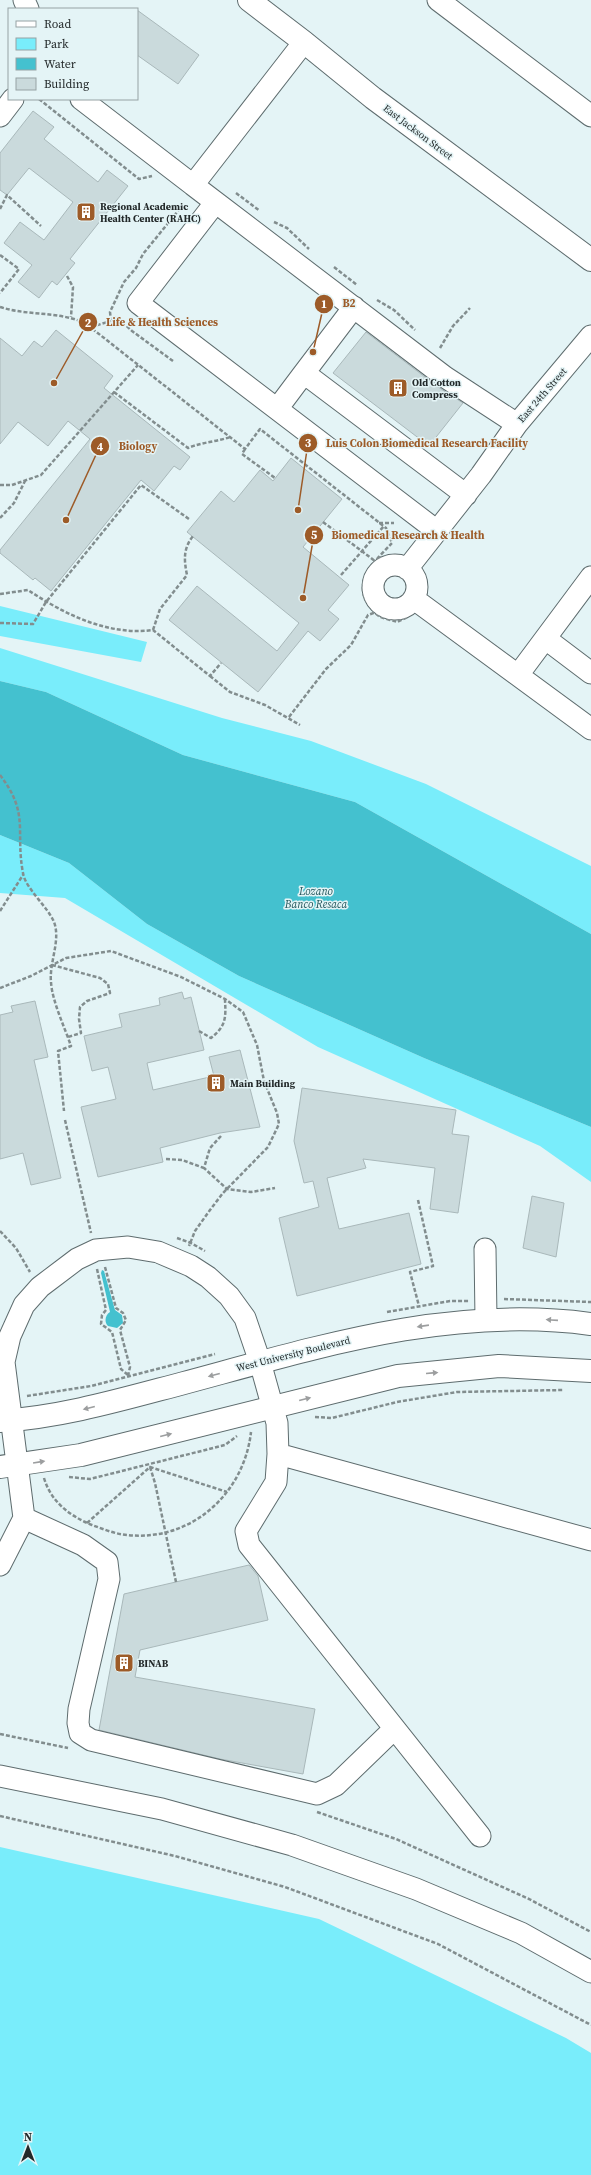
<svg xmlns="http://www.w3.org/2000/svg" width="591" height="2175" font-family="'Source Serif 4',serif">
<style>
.green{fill:#79edfb}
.water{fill:#44c1cf}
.building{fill:#cadadc;stroke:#a9b8ba}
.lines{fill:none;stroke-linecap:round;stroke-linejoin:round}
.minor-casing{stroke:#5e6c6e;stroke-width:23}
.major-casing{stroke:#5e6c6e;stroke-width:24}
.path{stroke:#828d8e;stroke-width:2.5;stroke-dasharray:4 2;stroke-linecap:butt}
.minor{stroke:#fff;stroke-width:21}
.major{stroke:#fff;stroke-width:22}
.oneway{fill:#9c9e9f}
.labels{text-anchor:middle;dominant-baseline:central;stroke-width:3;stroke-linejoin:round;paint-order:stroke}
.street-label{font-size:10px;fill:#222829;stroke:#e4f4f6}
.poi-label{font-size:10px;font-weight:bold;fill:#222829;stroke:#e4f4f6;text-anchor:start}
.water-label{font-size:11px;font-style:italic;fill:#23575d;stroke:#e4f4f6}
.leader{fill:none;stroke:#9d5b28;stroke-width:1.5}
.callout-dot{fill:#9d5b28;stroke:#e4f4f6;stroke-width:1.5}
.mark-label{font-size:12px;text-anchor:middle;font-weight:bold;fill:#fff}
.callout-label{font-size:11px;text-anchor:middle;font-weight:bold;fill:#9d5b28;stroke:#e4f4f6;stroke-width:3;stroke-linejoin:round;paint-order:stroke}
</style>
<rect width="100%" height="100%" fill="#e4f4f6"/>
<path class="green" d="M 0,606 L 147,642 L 141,662 L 0,636 Z
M 0,648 L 222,718 L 311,741 L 426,784 L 591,866 L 591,934 L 355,802 L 183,755 L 46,692 L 0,681 Z
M 0,835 L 69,863 L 147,924 L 239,976 L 424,1058 L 591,1127 L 591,1182 L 540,1146 L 318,1047 L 65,898 L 0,893 Z
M 0,1847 L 319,1919 L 566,2038 L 591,2053 L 591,2175 L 0,2175 Z"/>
<path class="water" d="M 0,681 L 46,692 L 183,755 L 355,802 L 591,934 L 591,1127 L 424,1058 L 239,976 L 147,924 L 69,863 L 0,835 Z
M 102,1270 L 104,1271 L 115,1310 L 122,1315 L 123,1323 L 117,1328 L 108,1326 C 104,1322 105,1315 110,1312 L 101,1273 Z"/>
<path class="building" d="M 137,10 L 199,55 L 178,84 L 137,55 Z
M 33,111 L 54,127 L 44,139 L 98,182 L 107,170 L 128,186 L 70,259 L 75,263 L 57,285 L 52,281 L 39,298 L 18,282 L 32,265 L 4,243 L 20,222 L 44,240 L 73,202 L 29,168 L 7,195 L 0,190 L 0,153 Z
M 56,330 L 113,376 L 104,388 L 190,457 L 180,470 L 174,466 L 154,491 L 141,480 L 51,591 L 35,578 L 33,580 L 0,553 L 0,550 L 90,439 L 68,421 L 48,446 L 18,422 L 0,444 L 0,338 L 22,356 L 34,341 L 42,347 Z
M 366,332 L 438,387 L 463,403 L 429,446 L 333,373 Z
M 291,458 L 342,499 L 303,547 L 349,585 L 328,610 L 339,619 L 320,641 L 308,631 L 258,692 L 169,620 L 197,586 L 277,651 L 299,623 L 187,532 L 221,491 L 234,502 L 260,470 L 273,481 Z
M 182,992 L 184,999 L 191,997 L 204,1050 L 147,1063 L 153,1090 L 214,1076 L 209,1057 L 240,1050 L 260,1127 L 220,1133 L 160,1148 L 163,1162 L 98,1177 L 81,1107 L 116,1099 L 108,1067 L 92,1071 L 84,1036 L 122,1027 L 119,1014 L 160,1005 L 159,998 Z
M 35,1001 L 48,1057 L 34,1060 L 61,1178 L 31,1185 L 23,1153 L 0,1159 L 0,1015 L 13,1012 L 11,1006 Z
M 302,1088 L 456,1110 L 452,1134 L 469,1136 L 458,1213 L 430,1209 L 435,1168 L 363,1159 L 366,1168 L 327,1178 L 339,1229 L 409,1213 L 421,1264 L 297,1296 L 279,1218 L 319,1207 L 313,1181 L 304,1183 L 294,1141 Z
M 532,1196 L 564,1203 L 556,1257 L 523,1248 Z
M 249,1565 L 258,1576 L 268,1620 L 140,1650 L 135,1677 L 315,1709 L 303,1774 L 220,1759 L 99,1730 L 124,1594 Z"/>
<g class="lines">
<defs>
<path id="minor" d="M 24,0 L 28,9
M 438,0 L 591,116
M 81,99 L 193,185 L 304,42
M 0,116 L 13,99
M 193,185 L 445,377 L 517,424
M 215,203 L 138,303 L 437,531
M 304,373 L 354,307
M 277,409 L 304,373 L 466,495
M373 587a22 22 0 1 1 44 0a22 22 0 1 1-44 0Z
M 407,569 L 481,475 L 517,424 L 591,336
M 414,599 L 591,729
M 546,639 L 591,673
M 518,675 L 591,577
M 485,1249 L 486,1319
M 278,1454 L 276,1482 L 246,1531 L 249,1545 L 480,1836
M 24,1518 L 83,1545 L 107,1562 L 109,1579 L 79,1709 L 78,1723 L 80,1733 L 91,1740 L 317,1794 L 336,1785 L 394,1729
M 0,1565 L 24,1518 L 4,1362 L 10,1336 L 24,1305 L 40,1287 L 77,1259 L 96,1250 L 128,1247 L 158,1252 L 191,1266 L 208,1277 L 229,1296 L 245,1318 L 260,1362 L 277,1423 L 278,1454 L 591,1540
M 0,1776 L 162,1809 L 292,1845 L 416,1889 L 521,1933 L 591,1972"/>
<path id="major" d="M 249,0 L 304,42 L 373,98 L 591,260
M 0,1421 C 63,1417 123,1399 184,1383 C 318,1347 450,1305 591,1324
M 0,1467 L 81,1455 L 398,1376 L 499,1366 L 591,1371"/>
</defs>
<use href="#minor" class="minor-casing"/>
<use href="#major" class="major-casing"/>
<path class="path" d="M 39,99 L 139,179 L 152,176
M 236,193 L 260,211
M 0,209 L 7,195 L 41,226
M 274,222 L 287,228 L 309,249
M 0,255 L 19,269 L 0,293
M 334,267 L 357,285
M 67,276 L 73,287 L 71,317
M 377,300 L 394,310 L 415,330
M 0,307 C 28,316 58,311 85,323 L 245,449 L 260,429 L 386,528 L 392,543 C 376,560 349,584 371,607 C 374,610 376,615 379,616 C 384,619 392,620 397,622 L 408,617
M 91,327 L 111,321
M 440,348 L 453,326 L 470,308
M 173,361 L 132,331 L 117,317 L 111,321 L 110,312 L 124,282 L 136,268 L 143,254 L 182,206
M 114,392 L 188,448 C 202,442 216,442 230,437
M 245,449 L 242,454 L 275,478
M 0,485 L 12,485 L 41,475 L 138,365
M 0,518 L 14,503 L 25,481
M 323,522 L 375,561
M 379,523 L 394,523
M 378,558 L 395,555
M 341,575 L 384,526
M 0,594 L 28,590 C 64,614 108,636 153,630 L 210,676 L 221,663
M 0,623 L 33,624 L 46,602 L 141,485 L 189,519
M 153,630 L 160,609 L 187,575 C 184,560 183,549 193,536
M 210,676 L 230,692 L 265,705 L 300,725
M 289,717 L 326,669 L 351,645 L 368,615 L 376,612
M 0,775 C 30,814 15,831 23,873 C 25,888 48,907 54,922 C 61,940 49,963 51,982 C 52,1001 65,1028 71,1046 L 58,1051 L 64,1111
M 0,911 L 23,875
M 52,965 L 100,978 L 108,984 L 110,993 L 87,1001 L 80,1007 L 79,1019 L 81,1033 L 68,1037
M 0,988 L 31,976 L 66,958 L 111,951 L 181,977 L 225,999 L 243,1012 L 257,1045 L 264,1081 L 277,1113 L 279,1124 L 268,1147 L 223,1193 L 210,1210 L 195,1231 L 189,1246
M 199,1031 L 211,1038 C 226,1026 226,1018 225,1000
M 65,1120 L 91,1233
M 221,1136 L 210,1148 L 204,1168 L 227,1189 L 251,1192 L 275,1188
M 166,1159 L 182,1160 L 204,1168
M 418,1200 L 433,1266 L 410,1272 L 419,1306
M 0,1231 L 16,1248 L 30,1272
M 177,1238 L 191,1243 L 205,1251
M 105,1267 L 116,1308 L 123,1313 L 126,1320 L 120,1330 L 130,1367 L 128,1376
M 97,1269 L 106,1310 L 102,1315 L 101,1324 L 112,1332 L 121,1369 L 128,1375
M 504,1299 L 591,1302
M 387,1312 L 450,1301 L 469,1301
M 27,1396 L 91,1386 L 215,1354
M 315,1417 L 332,1418 L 397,1402 L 457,1392 L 563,1390
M 150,1467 L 155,1483 L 176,1582
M 69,1477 L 90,1479 L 225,1445 L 237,1436
M 44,1478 C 51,1502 70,1516 92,1525 C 103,1529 115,1534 127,1535 C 191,1542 244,1494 251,1432
M 87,1523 L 150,1467 L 227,1492
M 0,1734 L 68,1748
M 317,1812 L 396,1839 L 529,1899 L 591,1932
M 0,1816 L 175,1856 L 285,1887 L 438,1944 L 591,2025"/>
<use href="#minor" class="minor"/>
<use href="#major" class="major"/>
</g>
<defs><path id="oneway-solid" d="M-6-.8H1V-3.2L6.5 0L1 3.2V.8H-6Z"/></defs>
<g class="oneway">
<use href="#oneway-solid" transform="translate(552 1320) rotate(-176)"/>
<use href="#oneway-solid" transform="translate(423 1326) rotate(172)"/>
<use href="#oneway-solid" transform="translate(432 1373) rotate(-5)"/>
<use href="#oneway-solid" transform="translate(214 1375) rotate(165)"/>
<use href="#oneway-solid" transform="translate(305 1399) rotate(-14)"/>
<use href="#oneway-solid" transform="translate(89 1408) rotate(166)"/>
<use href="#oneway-solid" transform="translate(166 1435) rotate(-14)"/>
<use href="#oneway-solid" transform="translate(39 1462) rotate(-9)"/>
</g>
<defs>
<symbol id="building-square" viewBox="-11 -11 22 22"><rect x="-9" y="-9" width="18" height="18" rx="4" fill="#9d5b28" stroke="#e4f4f6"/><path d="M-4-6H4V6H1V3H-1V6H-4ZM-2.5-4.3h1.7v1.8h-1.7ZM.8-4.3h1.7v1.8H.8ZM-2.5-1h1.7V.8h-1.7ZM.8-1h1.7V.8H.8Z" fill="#fff"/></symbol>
</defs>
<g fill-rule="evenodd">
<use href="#building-square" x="75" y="201" width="22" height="22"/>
<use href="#building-square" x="387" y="377" width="22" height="22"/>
<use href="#building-square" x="205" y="1072" width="22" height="22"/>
<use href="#building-square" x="113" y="1652" width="22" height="22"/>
</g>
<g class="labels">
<g class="street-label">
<text transform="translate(418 132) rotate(37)">East Jackson Street</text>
<text transform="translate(542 395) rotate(-49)">East 24th Street</text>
<text transform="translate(293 1354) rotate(-14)">West University Boulevard</text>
</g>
<g class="poi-label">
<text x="100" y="206">Regional Academic<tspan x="100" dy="12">Health Center (RAHC)</tspan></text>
<text x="412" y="382">Old Cotton<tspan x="412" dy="12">Compress</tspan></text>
<text x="230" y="1083">Main Building</text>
<text x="138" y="1663">BINAB</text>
</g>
<g class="water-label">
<text x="316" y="891">Lozano<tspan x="316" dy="13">Banco Resaca</tspan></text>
</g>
</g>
<path class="leader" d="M313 352L324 304M54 383L88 322M298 510L308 443M66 520L100 446M303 598L314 535"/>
<g class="callout-dot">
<circle cx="313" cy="352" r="4"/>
<circle cx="54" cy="383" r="4"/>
<circle cx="298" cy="510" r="4"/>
<circle cx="66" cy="520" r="4"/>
<circle cx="303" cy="598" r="4"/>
<circle cx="324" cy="304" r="10"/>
<circle cx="88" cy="322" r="10"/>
<circle cx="308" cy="443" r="10"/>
<circle cx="100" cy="446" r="10"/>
<circle cx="314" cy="535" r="10"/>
</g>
<g class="mark-label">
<text x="324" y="308">1</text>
<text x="88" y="327">2</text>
<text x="308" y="447">3</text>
<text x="100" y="451">4</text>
<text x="314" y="539">5</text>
</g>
<g class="callout-label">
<text x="349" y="307">B2</text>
<text x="162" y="326">Life &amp; Health Sciences</text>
<text x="427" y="447">Luis Colon Biomedical Research Facility</text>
<text x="138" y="450">Biology</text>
<text x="408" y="539">Biomedical Research &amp; Health</text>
</g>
<rect x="8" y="8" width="130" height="92" fill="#e4f4f6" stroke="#96a2a4"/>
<rect x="16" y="21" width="20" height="6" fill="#ffffff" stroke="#96a2a4"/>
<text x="44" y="28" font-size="12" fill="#222829">Road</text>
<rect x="16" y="38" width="20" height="12" fill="#79edfb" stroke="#96a2a4"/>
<text x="44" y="48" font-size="12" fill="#222829">Park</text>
<rect x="16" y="58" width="20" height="12" fill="#44c1cf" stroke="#96a2a4"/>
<text x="44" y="68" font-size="12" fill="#222829">Water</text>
<rect x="16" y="78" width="20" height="12" fill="#cadadc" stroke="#96a2a4"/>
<text x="44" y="88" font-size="12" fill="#222829">Building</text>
<g transform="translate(28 2147)" stroke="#e4f4f6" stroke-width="3" paint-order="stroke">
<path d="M0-3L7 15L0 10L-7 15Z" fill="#222829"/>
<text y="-6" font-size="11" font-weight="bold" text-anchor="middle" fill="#222829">N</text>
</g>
</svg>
